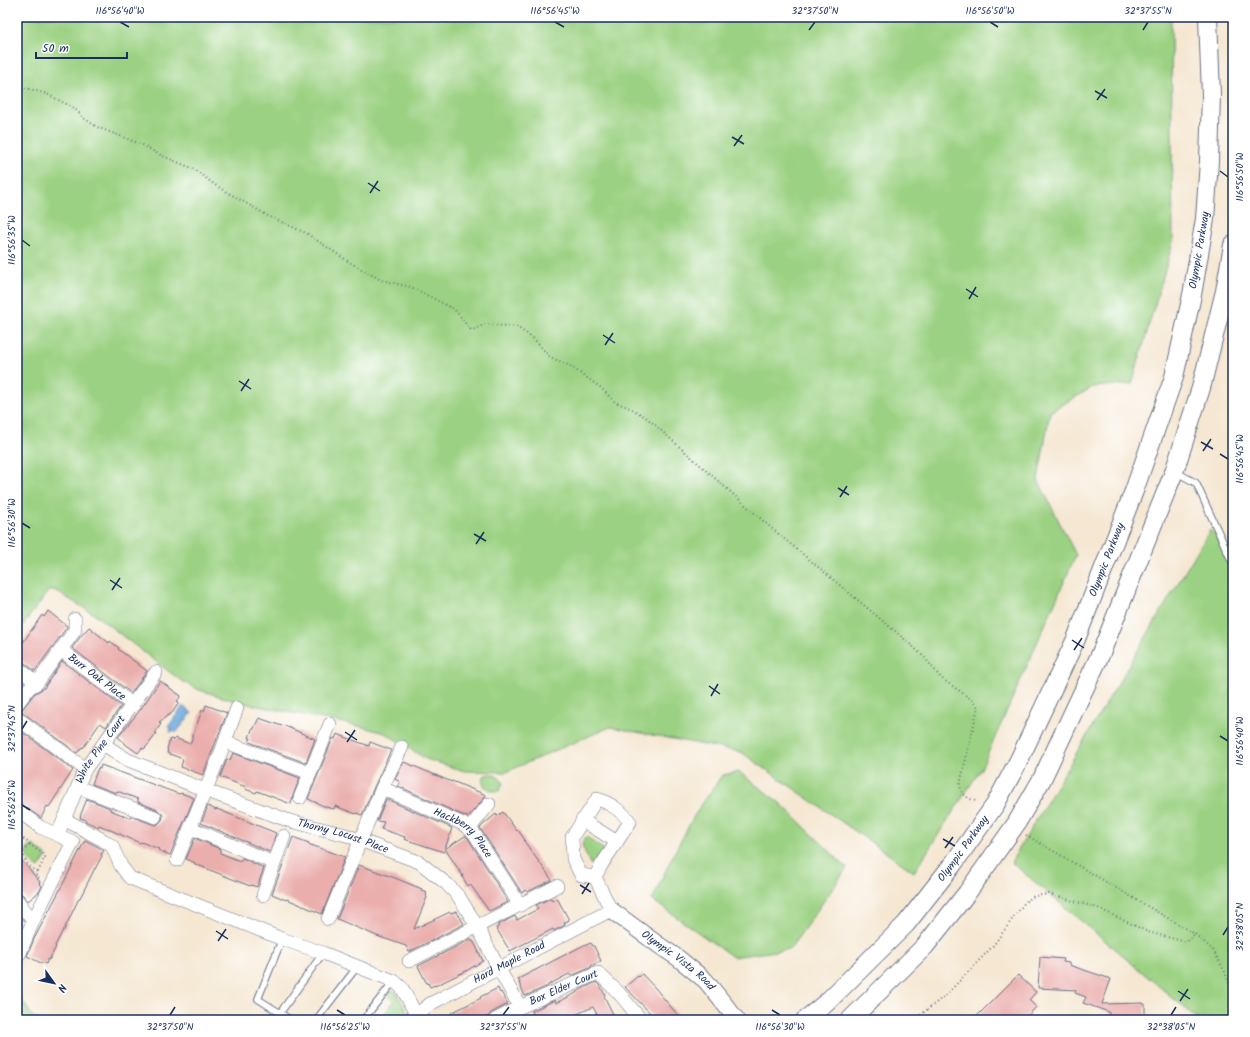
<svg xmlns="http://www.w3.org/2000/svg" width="1250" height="1037" font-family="Kalam,sans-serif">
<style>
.green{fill:#9bd182;stroke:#5b8070}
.water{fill:#66a5d9;stroke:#406a9c}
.building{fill:#eaaeac}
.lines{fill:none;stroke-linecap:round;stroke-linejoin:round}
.service-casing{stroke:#676f86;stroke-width:8}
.minor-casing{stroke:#676f86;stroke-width:14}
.tertiary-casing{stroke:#676f86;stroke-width:18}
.secondary-casing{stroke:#676f86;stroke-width:20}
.path{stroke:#676f86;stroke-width:2;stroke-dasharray:1 3;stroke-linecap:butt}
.service{stroke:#fff;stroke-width:6}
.minor{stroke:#fff;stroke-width:13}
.tertiary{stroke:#fff;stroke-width:16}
.secondary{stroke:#fff;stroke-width:18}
.ticks{fill:none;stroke:#1b2f5e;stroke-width:1.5}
.labels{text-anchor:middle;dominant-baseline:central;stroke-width:3;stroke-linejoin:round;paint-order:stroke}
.street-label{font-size:11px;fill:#1b2f5e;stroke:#fff}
.neatline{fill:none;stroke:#1b2f5e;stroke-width:1.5}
.ticks-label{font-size:10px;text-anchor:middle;fill:#1b2f5e}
</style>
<rect width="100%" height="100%" fill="#fff"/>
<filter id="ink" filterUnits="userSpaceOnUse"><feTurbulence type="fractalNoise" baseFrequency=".025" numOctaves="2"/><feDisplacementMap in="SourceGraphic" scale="8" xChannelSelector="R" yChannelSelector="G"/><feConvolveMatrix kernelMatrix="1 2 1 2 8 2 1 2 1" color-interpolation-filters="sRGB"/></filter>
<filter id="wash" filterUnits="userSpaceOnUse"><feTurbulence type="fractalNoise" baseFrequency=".012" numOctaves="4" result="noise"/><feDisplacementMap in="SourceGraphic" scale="16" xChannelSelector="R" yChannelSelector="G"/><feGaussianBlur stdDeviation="0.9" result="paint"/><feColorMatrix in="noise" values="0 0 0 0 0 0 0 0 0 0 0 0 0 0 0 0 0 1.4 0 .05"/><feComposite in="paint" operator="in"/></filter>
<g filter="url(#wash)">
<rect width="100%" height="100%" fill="#f5e7d1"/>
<path class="green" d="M 17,17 L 1171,17 L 1173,242 L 1132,384 L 1093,387 L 1050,412 L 1038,480 L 1076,555 L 981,769 L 914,872 L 741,752 L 610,727 L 506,772 L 464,771 L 426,759 L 385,733 L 363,727 L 238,702 L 199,690 L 180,680 L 94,614 L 54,590 L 49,590 L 17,633 Z
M 1210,530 L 1233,550 L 1233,1020 L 1199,1020 L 1011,862 Z
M 739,772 L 780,803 L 847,868 L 790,949 L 733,957 L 652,900 L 671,859 L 694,816 L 722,775 Z
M 490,774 C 497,775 500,778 503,783 L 499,791 L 493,791 L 484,786 L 482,779 L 485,775 Z
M 587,837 L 604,850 L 598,863 L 590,864 L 582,845 L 584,839 Z
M 33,845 L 46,855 L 46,857 L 39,868 C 32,864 26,858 27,849 Z
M 391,990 L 395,991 L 407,1011 L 397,1020 L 380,1020 L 394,1001 L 388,995 Z
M 17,992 L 32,1016 L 39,1020 L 17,1020 Z"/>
<path class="water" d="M 183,706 L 192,713 L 176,733 L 174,731 L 171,732 L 169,731 L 170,729 L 168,727 Z"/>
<g id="blocks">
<path class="building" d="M 48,611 L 67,626 L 67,627 L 35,671 L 22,661 L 17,659 L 17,651 L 42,615 L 44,617 Z
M 89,627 L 109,643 L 110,641 L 119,648 L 118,649 L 147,671 L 131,693 L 72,648 L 81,636 Z
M 62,661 L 121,706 L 106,727 L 100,723 L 83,748 L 82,747 L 77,753 L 21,711 L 34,694 L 44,688 Z
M 160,681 L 181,696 L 177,701 L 179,702 L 173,712 L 159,722 L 161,724 L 155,733 L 157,733 L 147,746 L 144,749 L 142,748 L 138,753 L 125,744 L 125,743 L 118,737 L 140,710 Z
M 206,705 L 227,713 L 203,775 L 181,767 L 183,759 L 167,753 L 168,750 L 167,749 L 170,739 L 174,740 L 175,738 L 190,744 L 202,710 L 204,711 Z
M 259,718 L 282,726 L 283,725 L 315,739 L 306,763 L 249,742 L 251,738 L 249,738 L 252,729 L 253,730 Z
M 17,728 L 73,770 L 49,807 L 47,806 L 41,818 L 17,801 Z
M 337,734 L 369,746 L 370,742 L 391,750 L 375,785 L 362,815 L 356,813 L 356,814 L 335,806 L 334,809 L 326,807 L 308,799 L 333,738 L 335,739 Z
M 233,753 L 300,778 L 293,795 L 291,804 L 257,791 L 256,793 L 245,789 L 246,787 L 220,777 L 227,759 L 230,760 Z
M 404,762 L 452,782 L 452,781 L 486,795 L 485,797 L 468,817 L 458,813 L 398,786 L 400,782 L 395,779 Z
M 101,765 L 176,793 L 180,794 L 181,793 L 194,798 L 170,855 L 158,850 L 159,849 L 141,842 L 140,843 L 99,825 L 98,827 L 85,821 L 86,820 L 80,818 L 81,814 L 87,799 L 110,808 L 110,810 L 130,818 L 131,816 L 152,824 L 157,825 L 162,820 L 163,815 L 158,810 L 138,802 L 138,799 L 117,791 L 116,793 L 92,784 L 98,768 L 100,769 Z
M 386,799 L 452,828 L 444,852 L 404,839 L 405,837 L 381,829 L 384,822 L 377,821 Z
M 208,806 L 216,810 L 217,809 L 276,833 L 270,852 L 201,823 Z
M 503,812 L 517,831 L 518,830 L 525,840 L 524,841 L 552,880 L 527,892 L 525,890 L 522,893 L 480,828 L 484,824 L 496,814 L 497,816 Z
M 465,836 L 468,838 L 508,902 L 489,911 L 470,884 L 468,886 L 462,876 L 463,876 L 445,849 Z
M 293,837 L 309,843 L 308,844 L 345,857 L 322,914 L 287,899 L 286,900 L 272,894 Z
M 195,838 L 220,849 L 220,853 L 240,861 L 242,858 L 264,868 L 257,887 L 251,885 L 250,886 L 195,864 L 195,863 L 186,859 Z
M 85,840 L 104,850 L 101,855 L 102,856 L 95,869 L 95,868 L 80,898 L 79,898 L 64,930 L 63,930 L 55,946 L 56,947 L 49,960 L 48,959 L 46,964 L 42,962 L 41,963 L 27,956 L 34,939 L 65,880 Z
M 17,855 L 40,882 L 39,883 L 42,886 L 39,892 L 28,901 L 23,895 L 17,892 Z
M 359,865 L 395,878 L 422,889 L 421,890 L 427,892 L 426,896 L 427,897 L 414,929 L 450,912 L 451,913 L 456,911 L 464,924 L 409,952 L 406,946 L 377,936 L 337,919 Z
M 551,898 L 552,901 L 557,898 L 569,920 L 564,923 L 565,925 L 554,931 L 553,929 L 510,951 L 496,928 L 499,926 L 498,925 L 515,916 L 517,920 L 536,910 L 536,909 L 538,908 L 536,905 Z
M 471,939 L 473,942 L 474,942 L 483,961 L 466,971 L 435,986 L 435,985 L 430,987 L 428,983 L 427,984 L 418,966 Z
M 591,943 L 593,946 L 594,946 L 601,961 L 591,966 L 592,967 L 571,976 L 569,974 L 548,985 L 548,986 L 525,996 L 519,983 L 520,983 L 518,979 L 586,944 L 586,945 Z
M 1040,957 L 1064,959 L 1063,962 L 1069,963 L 1069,965 L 1111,979 L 1102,1004 L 1143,1003 L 1143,1004 L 1145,1004 L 1145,1020 L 1109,1020 L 1109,1012 L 1083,1003 L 1086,997 L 1075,993 L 1076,990 L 1038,988 Z
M 642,974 L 655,988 L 682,1020 L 657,1020 L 625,987 L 638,976 L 639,977 Z
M 1018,975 L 1036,992 L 1029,1000 L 1036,1007 L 1024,1020 L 973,1020 Z
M 596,982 L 601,987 L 605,995 L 604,996 L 616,1020 L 600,1020 L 593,1007 L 563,1020 L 536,1020 L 532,1011 L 555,1000 L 556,1003 L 576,993 L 576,992 Z
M 498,988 L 500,993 L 501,992 L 508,1004 L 491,1013 L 488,1017 L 486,1017 L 480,1020 L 454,1020 L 451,1013 L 481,998 L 480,997 Z"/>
</g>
</g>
<g filter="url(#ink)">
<use href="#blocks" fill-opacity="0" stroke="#676f86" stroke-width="1"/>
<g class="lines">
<defs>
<path id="service" d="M 1176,472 L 1196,483 L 1233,564
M 282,939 L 258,999 L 291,1020
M 280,1013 L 323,953
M 316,1020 L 357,967
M 363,1020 L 394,981"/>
<g id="minor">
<path id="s1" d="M 61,650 L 133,705"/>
<path d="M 17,667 L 37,683"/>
<path d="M 17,704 L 29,688 L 37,683 L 75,630 L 75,619"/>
<path d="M 17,718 L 85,769"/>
<path d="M 225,742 L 310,773"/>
<path id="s2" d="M 103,744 L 128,760 L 218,795 L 290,821 L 346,835 L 419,862 L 447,884 L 459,897 L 477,926 L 499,969 L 520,1007"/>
<path d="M 78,787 L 155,817"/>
<path id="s3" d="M 382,788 L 463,824 L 474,833 L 520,905"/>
<path d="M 300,798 L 330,724"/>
<path d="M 17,810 L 40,827 L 73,842 L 33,921 L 20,953"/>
<path d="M 64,819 L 103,840 L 112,846 L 121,866 L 130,878 L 282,939 L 323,953 L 394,981 L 402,988 L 419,1020"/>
<path d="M 582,820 L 617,842"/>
<path d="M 191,828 L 274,863"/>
<path d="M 469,829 L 489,804"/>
<path id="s4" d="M 58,834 L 85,769 L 156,672"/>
<path d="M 177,860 L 220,755 L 237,708"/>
<path d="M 263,895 L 284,836"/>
<path d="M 17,900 L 33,921"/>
<path d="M 328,919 L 382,788 L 402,747"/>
<path d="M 409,961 L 557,886"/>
<path id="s5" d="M 410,1020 L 430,1004 L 611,910 L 595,877 L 602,864 L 630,822 C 623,812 609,802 597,799 L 572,837 L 573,859 L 581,875 L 595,877"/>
<path id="s6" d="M 495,1020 L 520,1007 L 598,973 L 618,992 L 641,1020"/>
</g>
<g id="tertiary">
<path id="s7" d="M 611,910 L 660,946 L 678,958 L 706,981 L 737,1020"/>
</g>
<g id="secondary">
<path id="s8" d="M 805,1020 L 826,1003 L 906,924 L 953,864 L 995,805 L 1019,760 L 1076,639 L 1134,491 L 1174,377 L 1192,295 L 1205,219 L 1209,161 L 1211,95 L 1208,17"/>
<path d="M 850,1020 L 925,946 L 967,893 L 1016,824 L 1042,779 L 1101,653 L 1174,472 L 1201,388 L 1225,291 L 1233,245"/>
</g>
</defs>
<use href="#service" class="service-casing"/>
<use href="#minor" class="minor-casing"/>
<use href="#tertiary" class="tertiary-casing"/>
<use href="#secondary" class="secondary-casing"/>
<path class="path" d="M 17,87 L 26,88 L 47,94 L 74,108 L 85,119 L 97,127 L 143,145 L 158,154 L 194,169 L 215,185 L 268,216 L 306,233 L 349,262 L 381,280 L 411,287 L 454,309 L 471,330 L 476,329 L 485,324 L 517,327 L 534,339 L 550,357 L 570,366 L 600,387 L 615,402 L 632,409 L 647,418 L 769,526 L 908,642 L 925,658 L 941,678 L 971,699 L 978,707 L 960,784 C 961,796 968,798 978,802
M 17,834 L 44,855 L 45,857 L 36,876 L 40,879
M 1026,835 L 1195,934 L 1213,950 L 1225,972 L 1233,994
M 23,852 C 25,862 29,867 37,872
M 20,854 L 30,844
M 914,1020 L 946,995 L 992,947 L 1025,902 L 1034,896 L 1049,894 L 1098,908 L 1148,932 L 1186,942 L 1195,934"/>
<use href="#service" class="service"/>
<use href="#minor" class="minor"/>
<use href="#tertiary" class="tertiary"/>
<use href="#secondary" class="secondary"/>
</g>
</g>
<path class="ticks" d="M 120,22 L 129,27M 555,22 L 564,27M 990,22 L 998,27M 809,30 L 815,22M 1143,30 L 1148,22M 1095,91 L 1107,98M 1097,100 L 1105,89M 732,137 L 744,144M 734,146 L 742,135M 1220,171 L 1228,177M 368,183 L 380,191M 370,193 L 378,181M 22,240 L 30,246M 966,289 L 978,297M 969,299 L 976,287M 603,335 L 615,343M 605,345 L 613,333M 239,381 L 251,389M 241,391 L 249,379M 1201,442 L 1213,449M 1203,451 L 1211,439M 1220,454 L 1228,459M 838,488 L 849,495M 840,497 L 847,486M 22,523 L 30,528M 474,534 L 486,541M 476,544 L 484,532M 110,580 L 122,588M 112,590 L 120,578M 1072,640 L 1084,648M 1074,650 L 1082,638M 709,686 L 720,694M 711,696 L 718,684M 22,729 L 27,721M 345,732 L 357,740M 1220,736 L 1228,741M 347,742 L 355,730M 22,805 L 30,810M 943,839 L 955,846M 945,848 L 953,837M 580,885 L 591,892M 582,894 L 589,883M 216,931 L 228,939M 1223,935 L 1228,927M 218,941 L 226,929M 1178,991 L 1190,999M 1180,1001 L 1188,989M 337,1010 L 345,1015M 772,1010 L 780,1015M 170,1015 L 175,1007M 503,1015 L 509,1007M 1171,1015 L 1176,1007"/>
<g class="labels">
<g class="street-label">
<text stroke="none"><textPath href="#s8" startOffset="882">Olympic Parkway</textPath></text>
<text stroke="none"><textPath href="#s8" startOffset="558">Olympic Parkway</textPath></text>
<text stroke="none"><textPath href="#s1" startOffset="45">Burr Oak Place</textPath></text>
<text stroke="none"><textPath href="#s4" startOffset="95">White Pine Court</textPath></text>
<text stroke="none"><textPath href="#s3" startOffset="94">Hackberry Place</textPath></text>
<text stroke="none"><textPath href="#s2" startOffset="258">Thorny Locust Place</textPath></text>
<text stroke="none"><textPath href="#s8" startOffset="234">Olympic Parkway</textPath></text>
<text stroke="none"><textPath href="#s7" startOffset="84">Olympic Vista Road</textPath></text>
<text stroke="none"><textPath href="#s5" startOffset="115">Hard Maple Road</textPath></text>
<text stroke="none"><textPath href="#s6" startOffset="76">Box Elder Court</textPath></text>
</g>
</g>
<rect width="1250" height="1037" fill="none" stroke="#fff" stroke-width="44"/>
<g transform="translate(54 983) rotate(123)" stroke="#ffffff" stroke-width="3" paint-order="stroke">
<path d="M0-3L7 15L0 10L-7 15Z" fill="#1b2f5e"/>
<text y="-6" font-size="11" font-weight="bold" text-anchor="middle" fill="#1b2f5e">N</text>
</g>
<path d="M36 52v6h91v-6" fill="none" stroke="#1b2f5e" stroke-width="2"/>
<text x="42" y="52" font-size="12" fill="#1b2f5e" stroke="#ffffff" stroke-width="3" paint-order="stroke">50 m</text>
<rect x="22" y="22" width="1206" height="993" class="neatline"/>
<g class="ticks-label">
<text x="120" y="14">116°56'40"W</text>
<text x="555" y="14">116°56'45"W</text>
<text x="815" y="14">32°37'50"N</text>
<text x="990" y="14">116°56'50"W</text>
<text x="1148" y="14">32°37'55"N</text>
<text transform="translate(1239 177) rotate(-90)" y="4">116°56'50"W</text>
<text transform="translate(11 240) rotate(-90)" y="4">116°56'35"W</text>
<text transform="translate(1239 459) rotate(-90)" y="4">116°56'45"W</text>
<text transform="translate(11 523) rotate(-90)" y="4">116°56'30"W</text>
<text transform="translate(11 729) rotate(-90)" y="4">32°37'45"N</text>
<text transform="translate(1239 741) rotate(-90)" y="4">116°56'40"W</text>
<text transform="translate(11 805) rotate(-90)" y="4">116°56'25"W</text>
<text transform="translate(1239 927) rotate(-90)" y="4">32°38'05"N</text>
<text x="170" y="1030">32°37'50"N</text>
<text x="345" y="1030">116°56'25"W</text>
<text x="503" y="1030">32°37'55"N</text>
<text x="780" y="1030">116°56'30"W</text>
<text x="1171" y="1030">32°38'05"N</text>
</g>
</svg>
